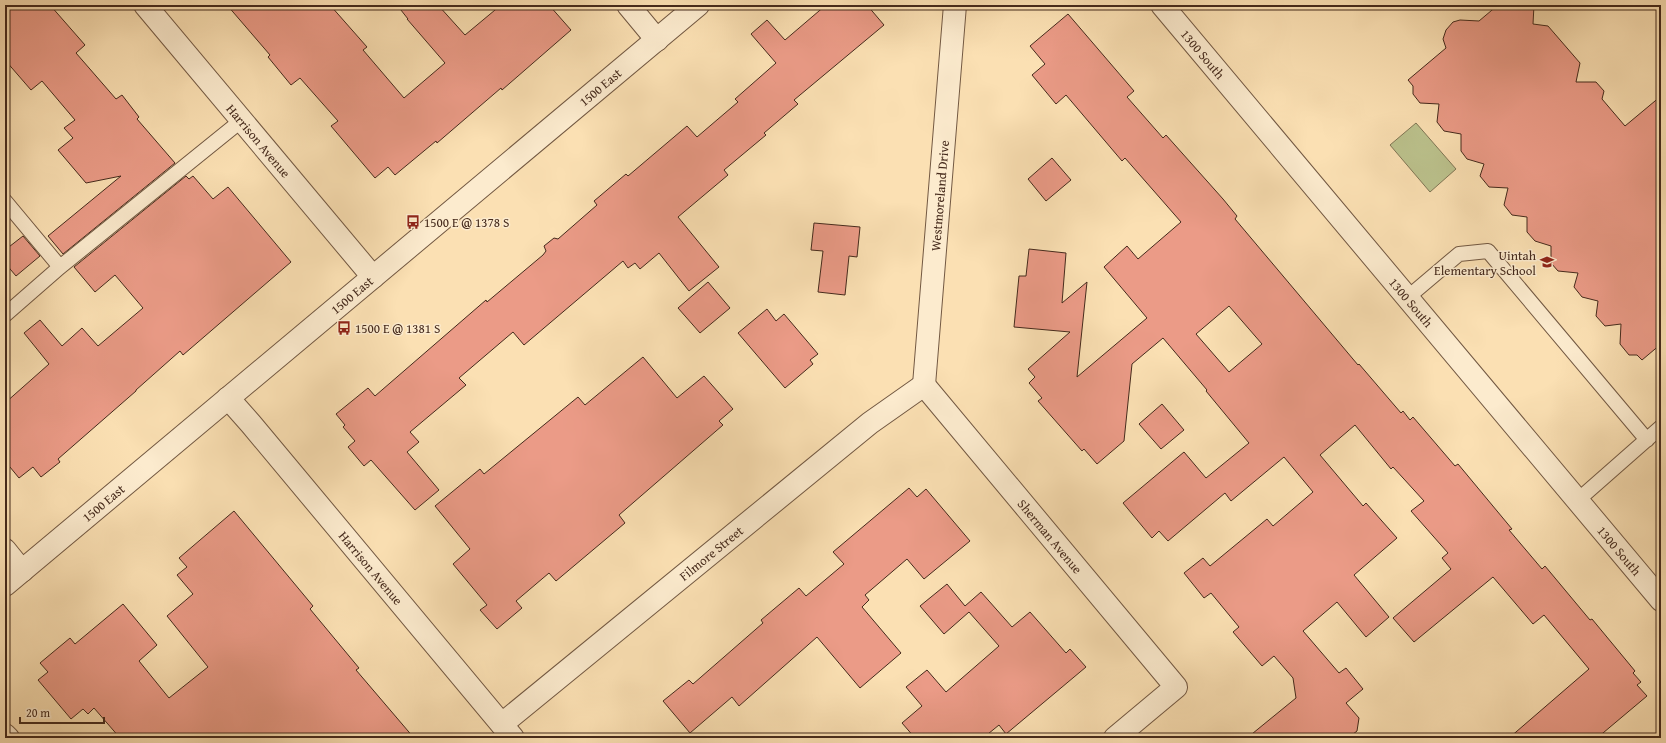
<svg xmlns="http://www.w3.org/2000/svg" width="1666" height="743" font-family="'Gentium Book Plus',serif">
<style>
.green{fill:#bcc38e;stroke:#807655}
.building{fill:#eb9b87;stroke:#452a1c;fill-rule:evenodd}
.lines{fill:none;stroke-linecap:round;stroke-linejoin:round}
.service-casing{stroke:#725842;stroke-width:16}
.minor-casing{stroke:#725842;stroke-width:24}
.tertiary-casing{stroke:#725842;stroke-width:24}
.path{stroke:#452a1c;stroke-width:2.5;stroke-dasharray:3 2;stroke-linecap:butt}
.service{stroke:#fcebce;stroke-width:14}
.minor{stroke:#fcebce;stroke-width:22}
.tertiary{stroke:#fcebce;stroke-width:22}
.labels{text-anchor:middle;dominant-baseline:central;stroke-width:3;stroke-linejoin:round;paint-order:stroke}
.street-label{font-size:13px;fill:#452a1c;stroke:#fcebce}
.poi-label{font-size:13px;fill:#452a1c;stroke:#fcebce;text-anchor:start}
</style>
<rect width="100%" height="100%" fill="#fbe0b3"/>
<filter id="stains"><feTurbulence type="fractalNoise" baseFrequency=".005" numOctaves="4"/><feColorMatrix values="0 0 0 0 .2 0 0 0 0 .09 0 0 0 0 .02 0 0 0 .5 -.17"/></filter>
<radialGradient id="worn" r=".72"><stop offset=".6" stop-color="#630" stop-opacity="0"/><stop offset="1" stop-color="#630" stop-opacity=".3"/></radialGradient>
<path class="green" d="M 1416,123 L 1456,169 L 1430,192 L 1390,145 Z"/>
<path class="building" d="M 5,5 L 50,5 L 85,45 L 76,53 L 116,99 L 122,95 L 139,117 L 137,119 L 175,163 L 63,254 L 48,236 L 121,176 L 86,183 L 58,150 L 73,138 L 64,128 L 75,120 L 42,81 L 31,90 L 5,60 Z
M 227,5 L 330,5 L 367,47 L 363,50 L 404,98 L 445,63 L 407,19 L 408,19 L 397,5 L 438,5 L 465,35 L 501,5 L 549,5 L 571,30 L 502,90 L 501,88 L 437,143 L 436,141 L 395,175 L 388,167 L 375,178 L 331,126 L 338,121 L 300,78 L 291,85 L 268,57 L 270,55 Z
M 826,5 L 867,5 L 884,25 L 794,100 L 798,104 L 764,133 L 766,135 L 724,170 L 728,175 L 678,217 L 719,267 L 689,291 L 659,253 L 640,269 L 635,263 L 628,268 L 623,261 L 524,345 L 513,332 L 459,378 L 466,385 L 410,432 L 419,442 L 407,452 L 439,490 L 415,510 L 371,460 L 364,466 L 348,447 L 355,441 L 343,427 L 345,425 L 336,414 L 368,388 L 375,396 L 486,300 L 487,302 L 543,255 L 546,251 L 544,246 L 554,238 L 558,239 L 597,205 L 594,201 L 626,174 L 628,176 L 687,126 L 697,137 L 738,102 L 735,99 L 776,63 L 751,34 L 767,20 L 785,40 Z
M 1498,5 L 1534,5 L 1533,24 L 1548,26 L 1580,63 L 1576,82 L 1596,82 L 1604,91 L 1602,99 L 1625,126 L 1661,96 L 1661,344 L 1642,360 L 1637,355 L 1629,355 L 1620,344 L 1621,324 L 1605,326 L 1596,316 L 1598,301 L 1582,297 L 1574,287 L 1578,273 L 1558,271 L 1551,263 L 1551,246 L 1535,241 L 1527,232 L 1527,217 L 1512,215 L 1504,205 L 1508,188 L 1489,187 L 1480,176 L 1484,164 L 1467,159 L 1461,151 L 1461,134 L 1444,131 L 1437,122 L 1439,104 L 1420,103 L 1413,94 L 1413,86 L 1408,80 L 1446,48 L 1443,39 L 1446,30 L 1453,22 L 1460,20 L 1479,21 Z
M 1068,14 L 1134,91 L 1127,97 L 1163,138 L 1166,135 L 1223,199 L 1237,216 L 1235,219 L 1358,365 L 1359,364 L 1401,413 L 1403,411 L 1410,420 L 1413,417 L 1455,466 L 1458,464 L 1512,529 L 1509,530 L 1542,569 L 1545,566 L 1590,620 L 1592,619 L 1635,671 L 1633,673 L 1641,682 L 1637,685 L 1647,696 L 1597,738 L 1509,738 L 1589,669 L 1544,615 L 1533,624 L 1493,577 L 1414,642 L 1393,618 L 1451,569 L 1442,558 L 1448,553 L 1411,511 L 1424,501 L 1393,467 L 1391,469 L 1355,425 L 1320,455 L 1363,506 L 1366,503 L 1397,538 L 1354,575 L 1389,617 L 1366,637 L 1337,602 L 1303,631 L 1339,673 L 1346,668 L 1363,689 L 1346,703 L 1359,718 L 1357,731 L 1348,738 L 1247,738 L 1296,698 L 1293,678 L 1274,656 L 1262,666 L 1233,632 L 1239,627 L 1211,593 L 1204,598 L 1184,573 L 1203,558 L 1210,566 L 1267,519 L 1273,526 L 1313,492 L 1284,457 L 1231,501 L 1225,493 L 1168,541 L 1159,531 L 1152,538 L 1123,503 L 1184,452 L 1206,478 L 1249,443 L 1206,391 L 1207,390 L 1163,338 L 1132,364 L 1124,441 L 1097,464 L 1084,449 L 1082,451 L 1038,401 L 1042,398 L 1029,383 L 1035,377 L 1028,369 L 1070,332 L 1014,327 L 1019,276 L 1026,276 L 1029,249 L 1066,253 L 1062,303 L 1087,282 L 1077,377 L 1147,318 L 1104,267 L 1127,246 L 1138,259 L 1181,222 L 1125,158 L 1122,161 L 1066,95 L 1056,104 L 1032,75 L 1045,64 L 1030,46 ZM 1229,306 L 1262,344 L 1229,372 L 1196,334 Z
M 1052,158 L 1071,180 L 1046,201 L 1028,179 Z
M 186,176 L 189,179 L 193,176 L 213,199 L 228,187 L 291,262 L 183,355 L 180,351 L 136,390 L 136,391 L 58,459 L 60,462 L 41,477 L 33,467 L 19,478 L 5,461 L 5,403 L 49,364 L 24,333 L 40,320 L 62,346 L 82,328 L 98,346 L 143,308 L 115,275 L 95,292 L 74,267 Z
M 814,223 L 860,227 L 857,257 L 849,256 L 845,295 L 818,292 L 823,251 L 811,250 Z
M 23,236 L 40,256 L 16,276 L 5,263 L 5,250 Z
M 708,282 L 730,308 L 700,333 L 678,308 Z
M 767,309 L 776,321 L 784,314 L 818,354 L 810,360 L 813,364 L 785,388 L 738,333 Z
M 643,357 L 677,398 L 704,376 L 733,409 L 719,421 L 723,425 L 619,515 L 625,523 L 556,581 L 549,573 L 516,601 L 522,608 L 497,629 L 480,610 L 487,605 L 453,564 L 470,549 L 435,506 L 480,469 L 484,474 L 578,397 L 585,405 Z
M 1162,404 L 1184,430 L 1161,449 L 1139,424 Z
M 909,488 L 917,497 L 926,489 L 970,541 L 924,579 L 907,559 L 865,595 L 869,600 L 862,607 L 901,653 L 860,688 L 817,637 L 739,706 L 732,697 L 690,733 L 663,701 L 689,680 L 693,684 L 763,623 L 761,620 L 799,588 L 806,596 L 844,564 L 833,552 Z
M 234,511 L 313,606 L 310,609 L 359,668 L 356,670 L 414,738 L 120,738 L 94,708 L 88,714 L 83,709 L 71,719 L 38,680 L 48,672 L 40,663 L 70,638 L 75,644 L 123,604 L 157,645 L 139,661 L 169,698 L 208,667 L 167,616 L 193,594 L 177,575 L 187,567 L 179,558 Z
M 947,584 L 965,606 L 981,592 L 1012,627 L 1030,612 L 1066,653 L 1070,649 L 1086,667 L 1006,734 L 999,725 L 983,738 L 915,738 L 902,723 L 922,706 L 906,687 L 927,670 L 946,692 L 999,646 L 969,612 L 944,634 L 920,606 Z"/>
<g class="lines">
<defs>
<path id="service" d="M 5,201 L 60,267
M 1407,298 L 1459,254 L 1488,251 L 1647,440
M 5,315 L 60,267 L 242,120
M 1578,500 L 1661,427"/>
<g id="minor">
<path id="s1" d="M 145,5 L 373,277"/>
<path d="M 628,5 L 657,40"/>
<path id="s2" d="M 924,385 L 1176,687 L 1115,738"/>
<path id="s3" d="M 924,385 L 955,5"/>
<path id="s4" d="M 228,398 L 251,424 L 513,738"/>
<path d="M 5,550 L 22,571"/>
<path id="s5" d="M 502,724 L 870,423 L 924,385"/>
<path d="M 5,735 L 8,738"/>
</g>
<g id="tertiary">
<path id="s6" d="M 1162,5 L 1661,600"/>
<path id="s7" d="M 5,585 L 698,5"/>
</g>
</defs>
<use href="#service" class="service-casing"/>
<use href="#minor" class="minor-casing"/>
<use href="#tertiary" class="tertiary-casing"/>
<path class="path" d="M 1434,5 L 1436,7"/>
<use href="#service" class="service"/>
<use href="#minor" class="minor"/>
<use href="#tertiary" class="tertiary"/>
</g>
<defs>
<symbol id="bus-bare" viewBox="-9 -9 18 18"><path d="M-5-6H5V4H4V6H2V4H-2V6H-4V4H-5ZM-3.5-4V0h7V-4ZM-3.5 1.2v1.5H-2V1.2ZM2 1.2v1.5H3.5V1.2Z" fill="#8f2418" stroke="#fcebce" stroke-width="2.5" paint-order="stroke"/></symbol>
<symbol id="school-bare" viewBox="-9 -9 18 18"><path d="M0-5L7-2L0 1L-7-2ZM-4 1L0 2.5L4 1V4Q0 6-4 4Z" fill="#8f2418" stroke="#fcebce" stroke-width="2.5" paint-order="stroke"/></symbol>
</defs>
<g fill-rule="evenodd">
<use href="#bus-bare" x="403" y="212" width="20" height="20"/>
<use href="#school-bare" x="1537" y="252" width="20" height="20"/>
<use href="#bus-bare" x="334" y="318" width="20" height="20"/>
</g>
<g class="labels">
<g class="street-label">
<text stroke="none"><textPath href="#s6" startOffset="64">1300 South</textPath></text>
<text stroke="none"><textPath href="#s7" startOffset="776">1500 East</textPath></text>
<text stroke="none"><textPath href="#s1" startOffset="177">Harrison Avenue</textPath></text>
<text stroke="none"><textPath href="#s3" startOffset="190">Westmoreland Drive</textPath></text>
<text stroke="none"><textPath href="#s7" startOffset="452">1500 East</textPath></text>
<text stroke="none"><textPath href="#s6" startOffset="388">1300 South</textPath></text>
<text stroke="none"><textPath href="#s7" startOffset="128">1500 East</textPath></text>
<text stroke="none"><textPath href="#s2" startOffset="197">Sherman Avenue</textPath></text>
<text stroke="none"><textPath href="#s6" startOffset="712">1300 South</textPath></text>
<text stroke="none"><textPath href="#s5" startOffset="270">Filmore Street</textPath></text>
<text stroke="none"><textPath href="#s4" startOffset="222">Harrison Avenue</textPath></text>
</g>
<g class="poi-label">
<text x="424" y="222">1500 E @ 1378 S</text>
<text x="1536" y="255" text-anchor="end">Uintah<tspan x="1536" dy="15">Elementary School</tspan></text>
<text x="355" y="328">1500 E @ 1381 S</text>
</g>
</g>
<rect width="1666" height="743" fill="none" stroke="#fbe0b3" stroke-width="20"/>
<rect x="6" y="6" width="1654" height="731" fill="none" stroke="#452a1c" stroke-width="2"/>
<rect x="10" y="10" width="1646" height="723" fill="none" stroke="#452a1c"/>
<path d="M20 717v6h84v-6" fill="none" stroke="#452a1c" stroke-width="2"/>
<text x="26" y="717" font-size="12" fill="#452a1c" stroke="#fcebce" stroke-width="3" paint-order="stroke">20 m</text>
<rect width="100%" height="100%" filter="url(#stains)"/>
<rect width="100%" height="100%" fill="url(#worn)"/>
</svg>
